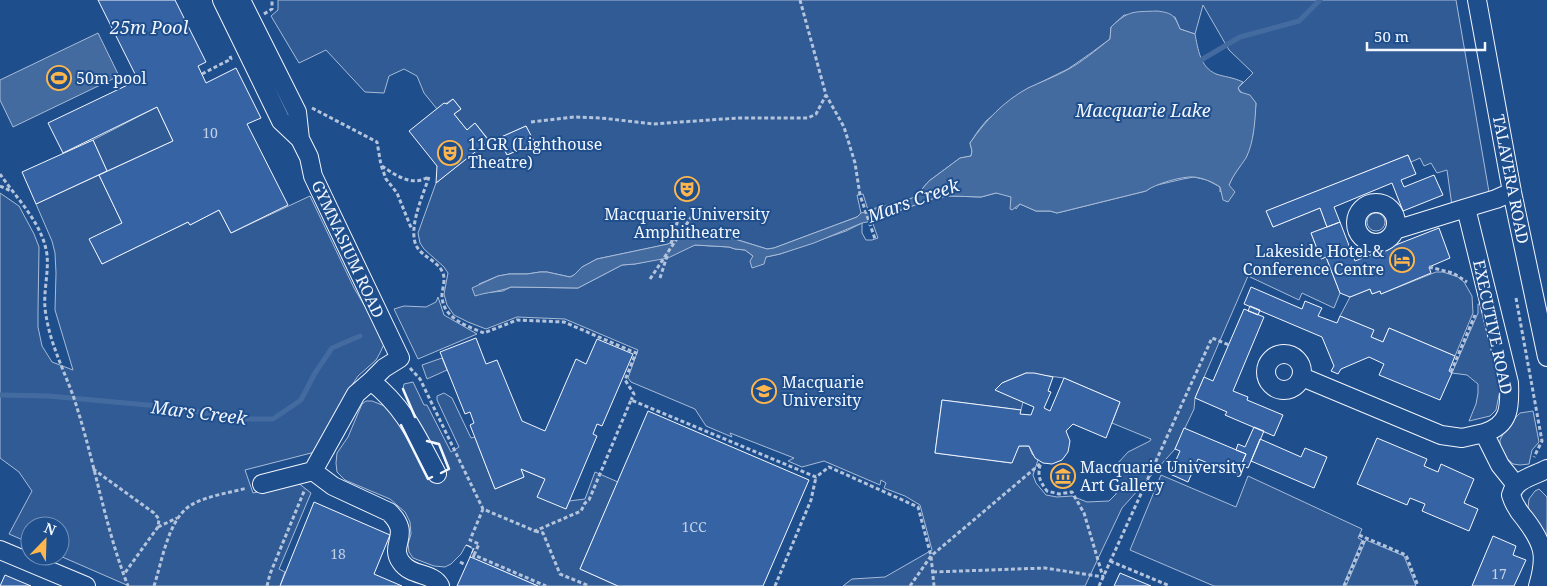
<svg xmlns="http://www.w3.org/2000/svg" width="1547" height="586" font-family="'Noto Serif',serif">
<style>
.built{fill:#305b95;stroke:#a8bbd7;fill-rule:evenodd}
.water{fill:#446ba0;stroke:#a8bbd7}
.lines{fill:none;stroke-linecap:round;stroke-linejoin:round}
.stream{stroke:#446ba0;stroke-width:5}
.building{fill:#3563a3;stroke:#f2f6ff}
.minor-casing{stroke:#f2f6ff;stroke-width:20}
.path{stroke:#b3c4dc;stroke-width:3;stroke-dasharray:4 2.5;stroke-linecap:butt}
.minor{stroke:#1f4e8c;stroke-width:18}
.fence{stroke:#f2f6ff;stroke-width:1;stroke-dasharray:6 2.5;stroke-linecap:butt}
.wall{stroke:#f2f6ff;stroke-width:2.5}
.labels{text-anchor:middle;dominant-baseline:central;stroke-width:4;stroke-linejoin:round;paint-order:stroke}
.number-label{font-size:14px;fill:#c3d1e8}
.poi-label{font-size:16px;fill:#f2f6ff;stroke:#1f4e8c;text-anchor:start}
.street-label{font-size:16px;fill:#f2f6ff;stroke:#1f4e8c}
.water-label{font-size:18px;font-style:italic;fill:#f2f6ff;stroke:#1f4e8c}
</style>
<rect width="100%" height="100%" fill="#1f4e8c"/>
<path class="built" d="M 278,0 L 1456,0 L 1489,192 L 1452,206 L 1447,170 L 1437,173 L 1431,163 L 1424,166 L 1420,158 L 1411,162 L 1408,155 L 1267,211 L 1273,227 L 1320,208 L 1327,227 L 1311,233 L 1321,259 L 1326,257 L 1340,293 L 1334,308 L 1302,293 L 1299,300 L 1248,276 L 1195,398 L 1194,409 L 1175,449 L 1122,508 L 1085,586 L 843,586 L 852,579 L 885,577 L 932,550 L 920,505 L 905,496 L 884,488 L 886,483 L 881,480 L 880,485 L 824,461 L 802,467 L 788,461 L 794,458 L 730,433 L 732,437 L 706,426 L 695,409 L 631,382 L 628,378 L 638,350 L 565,319 L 517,317 L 486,329 L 468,322 L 454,315 L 447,305 L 444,294 L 448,273 L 444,267 L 424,249 L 420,243 L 418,233 L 436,183 L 489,140 L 475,123 L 467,130 L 454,114 L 461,109 L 453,99 L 437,109 L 424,93 L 417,76 L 404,69 L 389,76 L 384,93 L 365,92 L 326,50 L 299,63 L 271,16 L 278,10 ZM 1203,5 L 1229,50 L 1253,73 L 1238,88 L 1241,92 L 1256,103 L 1253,134 L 1247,155 L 1232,178 L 1229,185 L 1220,192 L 1220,187 L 1207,180 L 1194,177 L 1183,179 L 1153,186 L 1146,191 L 1057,213 L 1050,211 L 1036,211 L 1020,204 L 1016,209 L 1011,197 L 1004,194 L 996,193 L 981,197 L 951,196 L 935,198 L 901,210 L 888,212 L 877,217 L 872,221 L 878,238 L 872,240 L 866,240 L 862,233 L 862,223 L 846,231 L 780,254 L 766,257 L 753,258 L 753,256 L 745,250 L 735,249 L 729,247 L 695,245 L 649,261 L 635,264 L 622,265 L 578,288 L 511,287 L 503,291 L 484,293 L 479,284 L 498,276 L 509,274 L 527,274 L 540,272 L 547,272 L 570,277 L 574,275 L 582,267 L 597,259 L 669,244 L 680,236 L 702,234 L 725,236 L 767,249 L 774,248 L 857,217 L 861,213 L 857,195 L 863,194 L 868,210 L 910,199 L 916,196 L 929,181 L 960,158 L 971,156 L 972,151 L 970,143 L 978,131 L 986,121 L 1012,99 L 1027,89 L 1068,69 L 1091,53 L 1110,39 L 1111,27 L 1124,15 L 1175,17 L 1180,29 L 1195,34 ZM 526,126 L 534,143 L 507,155 L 499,138 ZM 1026,373 L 1064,378 L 1120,402 L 1112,423 L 1151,439 L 1150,441 L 1128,452 L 1118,463 L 1116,494 L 1109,501 L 1087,502 L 1072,496 L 1057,497 L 1046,495 L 1036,483 L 1033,475 L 1038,460 L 1032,454 L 1029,446 L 1019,446 L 1011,463 L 935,453 L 942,400 L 1021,410 L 1023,402 L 996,390 L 1002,383 Z
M 157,107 L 173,141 L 107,171 L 93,140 Z
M 99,175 L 122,223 L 90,239 L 102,264 L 188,222 L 190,225 L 219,210 L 231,233 L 310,196 L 354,288 L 383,337 L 384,344 L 380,353 L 376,360 L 358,376 L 350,388 L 315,452 L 245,470 L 253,493 L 297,482 L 311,493 L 279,569 L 285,572 L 280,586 L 129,586 L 60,556 L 60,526 L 30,526 L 30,543 L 9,534 L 32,491 L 19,472 L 0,458 L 0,193 L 19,206 L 34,234 L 39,247 L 38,311 L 38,327 L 42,346 L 52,362 L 73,370 L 55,310 L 56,273 L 55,253 L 52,241 L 36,204 Z
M1367 222a9 9 0 1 1 18 0a9 9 0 1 1-18 0Z
M 1436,272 L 1443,272 L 1458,277 L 1464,282 L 1472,296 L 1473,313 L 1455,356 L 1389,328 L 1383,342 L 1371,337 L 1373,330 L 1340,316 L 1350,297 L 1370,289 L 1372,294 L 1380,291 L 1381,294 Z
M 438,297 L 444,315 L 477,334 L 418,359 L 394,309 L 404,306 L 426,307 L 436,302 Z
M 1478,304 L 1485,304 L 1500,390 L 1496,410 L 1490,416 L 1469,421 L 1476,404 L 1478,393 L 1478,384 L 1467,375 L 1452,373 L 1478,313 Z
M 442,358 L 447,370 L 427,379 L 422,365 Z
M 413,382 L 424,405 L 427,405 L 451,452 L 459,447 L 437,400 L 437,396 L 444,393 L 452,398 L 471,438 L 475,437 L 495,489 L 524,477 L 521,469 L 545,479 L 566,509 L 569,501 L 585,499 L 595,472 L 618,482 L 580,569 L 618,586 L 538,586 L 470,557 L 473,549 L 466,545 L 461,554 L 451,564 L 445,567 L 434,566 L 413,558 L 409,552 L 408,544 L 411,534 L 410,522 L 405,512 L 390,499 L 345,480 L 337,472 L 336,463 L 337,453 L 348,437 L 362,404 L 366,401 L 372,401 L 387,407 L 395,414 L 428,478 L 448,469 L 439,445 L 427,442 L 403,389 L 404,384 Z
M 1533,411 L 1539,442 L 1532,450 L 1529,464 L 1520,465 L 1513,464 L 1504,456 L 1500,447 L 1500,440 L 1506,428 L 1520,413 Z
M 1161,475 L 1236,507 L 1248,476 L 1362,529 L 1358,538 L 1362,540 L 1343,586 L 1214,586 L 1130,550 Z
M 1539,489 L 1547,497 L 1547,540 L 1528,508 L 1529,499 L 1535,491 Z
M 1366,540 L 1404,556 L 1416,586 L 1346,586 Z"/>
<path class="water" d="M 1157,11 C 1173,13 1174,15 1180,29 L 1195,34 C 1198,49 1200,67 1216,74 C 1225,77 1232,77 1243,82 L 1238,88 L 1240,92 L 1250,95 L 1256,103 C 1255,121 1254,142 1246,158 C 1240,167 1233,175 1229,185 L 1235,192 L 1228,202 L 1223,200 L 1220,187 C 1213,182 1203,178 1194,177 C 1182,176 1155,184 1146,191 L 1057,213 L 1050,211 L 1036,211 L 1020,204 L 1012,210 L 1010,209 L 1011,197 L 996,193 L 981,197 L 951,196 L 935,198 L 901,210 L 888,212 L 872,221 L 862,223 L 814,243 L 780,254 L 766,257 L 764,264 L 752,268 L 750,261 L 753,256 L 745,250 L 735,249 L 729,247 L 695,245 L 668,258 L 635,264 L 622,265 L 578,288 L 511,287 C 499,292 487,292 475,296 L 472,288 L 498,276 L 509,274 L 527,274 L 540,272 L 547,272 L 570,277 L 574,275 L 582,267 L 597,259 L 668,244 L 680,236 L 702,234 L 725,236 L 767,249 L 774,248 L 857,217 L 861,213 L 910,199 L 916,196 L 929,181 L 960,158 L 971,156 L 972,151 L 970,143 C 985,121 1004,101 1028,88 C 1041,82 1054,77 1067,70 C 1082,62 1096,50 1110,39 L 1111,27 C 1129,10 1133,12 1157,11 Z
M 98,33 L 119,76 L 13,127 L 0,100 L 0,80 Z"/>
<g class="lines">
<path class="stream" d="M 1196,63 L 1240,37 L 1299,21 L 1320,0
M 0,395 L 49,396 L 169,407 L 239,419 L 273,419 L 301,400 L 315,373 L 332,348 L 360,336"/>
</g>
<path class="building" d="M 98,0 L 175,0 L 206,62 L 198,66 L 206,83 L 236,68 L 261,118 L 247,124 L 288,205 L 231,233 L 219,210 L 190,225 L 188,222 L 102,264 L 89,239 L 122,223 L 99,175 L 173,141 L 157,107 L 63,153 L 48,123 L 138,80 Z
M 453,99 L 461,109 L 454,114 L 467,130 L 475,123 L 489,141 L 436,183 L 437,166 L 409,131 L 444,103 L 447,104 Z
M 526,126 L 535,143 L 507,155 L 499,138 Z
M 93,140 L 107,171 L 36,204 L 22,172 Z
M 1408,155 L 1416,174 L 1401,180 L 1404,187 L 1434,175 L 1443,195 L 1403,211 L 1392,183 L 1334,207 L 1340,222 L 1327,227 L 1320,208 L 1273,227 L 1266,211 Z
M 1340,222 L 1355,261 L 1439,228 L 1450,258 L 1429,267 L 1431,273 L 1381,294 L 1380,291 L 1372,294 L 1370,289 L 1350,297 L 1340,293 L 1326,257 L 1321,259 L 1311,233 Z
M 1251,287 L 1302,309 L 1305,301 L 1322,308 L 1318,316 L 1337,323 L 1340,316 L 1374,330 L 1371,337 L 1383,342 L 1389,328 L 1455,356 L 1449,371 L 1452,373 L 1440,400 L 1379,375 L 1384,364 L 1369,357 L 1341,369 L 1338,374 L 1331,371 L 1334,366 L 1322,337 L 1244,304 Z
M 1250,306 L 1260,310 L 1258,315 L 1248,311 Z
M 1244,309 L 1264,317 L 1233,391 L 1248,397 L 1247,400 L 1283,415 L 1274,436 L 1225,415 L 1227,412 L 1195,398 L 1204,377 L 1213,381 Z
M 476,338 L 486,364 L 497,360 L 522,421 L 545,431 L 576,359 L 586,364 L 597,339 L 633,354 L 602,426 L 597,424 L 593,434 L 597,436 L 566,509 L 537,497 L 545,479 L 521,469 L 524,477 L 495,489 L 470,425 L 474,423 L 470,412 L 465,414 L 440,352 Z
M 1026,373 L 1034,373 L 1053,377 L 1048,391 L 1051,392 L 1044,408 L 1050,411 L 1064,378 L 1120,402 L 1106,438 L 1073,424 L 1066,431 L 1070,441 L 1068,452 L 1062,460 L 1052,464 L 1043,463 L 1035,458 L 1029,446 L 1019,446 L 1012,463 L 935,453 L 942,400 L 1021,410 L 1020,414 L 1031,415 L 1034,407 L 995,390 L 1002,383 Z
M 648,411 L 809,480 L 763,586 L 618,586 L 580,569 Z
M 1254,427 L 1264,431 L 1248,468 L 1241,465 L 1246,454 L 1236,450 L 1238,444 L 1245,447 Z
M 1184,428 L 1246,454 L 1237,475 L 1198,459 L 1188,482 L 1170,474 L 1180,451 L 1175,449 Z
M 1377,438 L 1427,459 L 1424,466 L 1438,472 L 1441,464 L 1474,479 L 1464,503 L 1478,509 L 1469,531 L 1422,511 L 1425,504 L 1410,498 L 1407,505 L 1357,484 Z
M 1260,439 L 1301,457 L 1305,448 L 1327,457 L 1314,488 L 1251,461 Z
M 314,502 L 390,535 L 374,574 L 402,586 L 280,586 Z
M 1493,536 L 1516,546 L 1513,555 L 1526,560 L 1514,586 L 1472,586 Z
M 470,557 L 473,558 L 538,586 L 457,586 Z
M 1120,573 L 1151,586 L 1114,586 Z
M 5,575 L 31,586 L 0,586 Z"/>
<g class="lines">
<defs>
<path id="minor" d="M 222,0 L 281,121 L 300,139 L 309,157 L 313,176 L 400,358 L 384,368 L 371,381 L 356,394 L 313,471 L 333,486 L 389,512 C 413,535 388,544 401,562 C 411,577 433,572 440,586
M 241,0 L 297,112 L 300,139
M 1477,0 L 1512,192 L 1547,357
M 1512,192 L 1496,199 L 1466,208 L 1509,383 C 1510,407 1510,425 1484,433 L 1500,465 L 1516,485
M1356 223a20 20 0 1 1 40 0a20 20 0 1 1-40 0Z
M 1395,230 L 1466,208
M1266 372a18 18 0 1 1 36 0a18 18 0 1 1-36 0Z
M 1302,377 L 1441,435 L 1462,438 L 1484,433
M 371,381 C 406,409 417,437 437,474
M 262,484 L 313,471
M 0,550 L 86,586
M 1538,586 C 1547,556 1544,544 1525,519 C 1518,511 1514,505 1511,495 C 1515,479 1534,476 1547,469"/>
</defs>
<use href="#minor" class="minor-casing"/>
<path class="path" d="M 800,0 L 826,95 L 844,127 L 855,163 L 860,195 L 875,239
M 264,14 L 272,9 L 272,0
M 202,74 L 231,59 L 230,56
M 312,108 L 377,142 L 381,165 L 386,179 L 397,193 L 412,230
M 531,122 L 574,117 L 601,118 L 653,124 L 738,118 L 808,118 L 816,114 L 826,95
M 382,166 C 395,175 412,187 428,177
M 0,174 C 17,199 43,224 47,255 C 49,274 42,296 46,315 C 51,349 69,379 78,411 C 96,469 106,530 128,586
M 429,177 C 423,195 407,230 417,247 C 423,257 437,261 442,271 C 446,278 443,286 442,294 C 441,317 466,326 484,333 L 517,320 L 564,322 L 636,353 L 625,380 L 634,394 L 631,400
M 0,186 L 11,191
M 671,244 L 679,216
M 1429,267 L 1453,273 L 1467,282
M 660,278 L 668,253
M 650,279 L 692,216
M 1516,298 L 1542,441 L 1534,457
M 410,368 L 420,379 L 483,509 L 535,531 L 581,511 L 585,503 L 589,500 L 631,400 L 816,477 L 829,467 L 918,507 L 931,556 L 934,586
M 1451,372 L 1475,315
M 93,469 L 154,513 L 159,519 L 158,527 L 124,574
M 158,527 L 177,518
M 535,531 L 543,533 L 560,574 L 589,586
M 1359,535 L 1406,555 L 1418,586
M 474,555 L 479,544 L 470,540 L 483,509
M 473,558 L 474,555 L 546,586
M 1110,561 L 1170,586
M 460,562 L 466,565
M 933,572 L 1045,568 L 1103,577 L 1084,513 L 1072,492 L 1059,494 L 1047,491 C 1039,480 1037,475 1041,462
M 154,586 C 162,562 168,519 191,505 C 206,496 229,493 247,488
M 267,586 L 270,574 L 305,489
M 775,586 L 811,500 L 816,477
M 910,586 L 931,556 L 1040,464
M 1099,586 L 1212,338 L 1229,345
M 1344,586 L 1365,538"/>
<use href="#minor" class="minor"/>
<path class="fence" d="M 466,545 L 474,548 L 470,557"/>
<path class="wall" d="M 403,389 L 415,417
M 401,425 L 428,479 L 432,477
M 427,441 L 439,444 L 449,469 L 441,473"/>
</g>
<defs>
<symbol id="stadium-ring" viewBox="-11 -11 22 22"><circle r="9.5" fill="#1f4e8c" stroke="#ffb74d" stroke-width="1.5"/><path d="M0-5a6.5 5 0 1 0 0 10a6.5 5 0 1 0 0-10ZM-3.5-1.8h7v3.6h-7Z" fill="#ffb74d"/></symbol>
<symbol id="theatre-ring" viewBox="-11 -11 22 22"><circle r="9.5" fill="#1f4e8c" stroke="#ffb74d" stroke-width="1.5"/><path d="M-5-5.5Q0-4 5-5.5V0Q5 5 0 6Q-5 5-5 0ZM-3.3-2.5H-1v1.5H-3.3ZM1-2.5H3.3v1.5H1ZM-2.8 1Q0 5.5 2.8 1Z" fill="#ffb74d"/></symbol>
<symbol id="hotel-ring" viewBox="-11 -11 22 22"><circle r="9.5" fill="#1f4e8c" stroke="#ffb74d" stroke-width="1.5"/><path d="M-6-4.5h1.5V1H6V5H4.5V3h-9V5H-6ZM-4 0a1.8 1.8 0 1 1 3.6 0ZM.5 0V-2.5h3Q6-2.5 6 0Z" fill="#ffb74d"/></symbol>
<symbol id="university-ring" viewBox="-11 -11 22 22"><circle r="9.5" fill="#1f4e8c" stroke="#ffb74d" stroke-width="1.5"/><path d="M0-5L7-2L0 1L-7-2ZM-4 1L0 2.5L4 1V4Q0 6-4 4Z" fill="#ffb74d"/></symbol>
<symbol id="museum-ring" viewBox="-11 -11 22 22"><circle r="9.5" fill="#1f4e8c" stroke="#ffb74d" stroke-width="1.5"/><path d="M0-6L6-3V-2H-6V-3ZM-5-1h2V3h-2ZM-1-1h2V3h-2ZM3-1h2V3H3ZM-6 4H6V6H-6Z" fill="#ffb74d"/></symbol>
</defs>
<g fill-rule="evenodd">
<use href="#stadium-ring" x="45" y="64" width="28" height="28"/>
<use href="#theatre-ring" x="436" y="139" width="28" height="28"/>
<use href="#theatre-ring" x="673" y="175" width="28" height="28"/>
<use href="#hotel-ring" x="1388" y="246" width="28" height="28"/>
<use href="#university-ring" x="750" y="377" width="28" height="28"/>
<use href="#museum-ring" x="1049" y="462" width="28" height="28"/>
</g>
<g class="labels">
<g class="number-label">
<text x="210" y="132">10</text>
<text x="694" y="526">1CC</text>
<text x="338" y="553">18</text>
<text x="1499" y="573">17</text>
</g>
<g class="poi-label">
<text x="76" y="78">50m pool</text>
<text x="468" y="144">11GR (Lighthouse<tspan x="468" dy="18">Theatre)</tspan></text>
<text x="687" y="214" text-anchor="middle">Macquarie University<tspan x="687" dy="18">Amphitheatre</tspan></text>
<text x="1384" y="251" text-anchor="end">Lakeside Hotel &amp;<tspan x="1384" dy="18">Conference Centre</tspan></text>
<text x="782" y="382">Macquarie<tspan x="782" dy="18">University</tspan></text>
<text x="1080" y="467">Macquarie University<tspan x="1080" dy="18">Art Gallery</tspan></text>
</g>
<g class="street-label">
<text transform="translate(1511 179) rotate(79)">TALAVERA ROAD</text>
<text transform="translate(348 249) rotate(65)">GYMNASIUM ROAD</text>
<text transform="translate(1493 327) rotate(78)">EXECUTIVE ROAD</text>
</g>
<g class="water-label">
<text x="149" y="27">25m Pool</text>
<text x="1143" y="110">Macquarie Lake</text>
<text transform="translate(913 200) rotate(-20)">Mars Creek</text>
<text transform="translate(199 412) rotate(7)">Mars Creek</text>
</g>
</g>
<g transform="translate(45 541) rotate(23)"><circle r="24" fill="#1f4e8c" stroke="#7391ba"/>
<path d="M0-4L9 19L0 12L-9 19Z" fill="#ffb74d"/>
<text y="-8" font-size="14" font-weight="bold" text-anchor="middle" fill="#f2f6ff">N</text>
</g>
<path d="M1367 42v8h118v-8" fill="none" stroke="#f2f6ff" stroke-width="2.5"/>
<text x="1374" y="42" font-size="15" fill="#f2f6ff" stroke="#1f4e8c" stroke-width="4" paint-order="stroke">50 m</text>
</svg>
